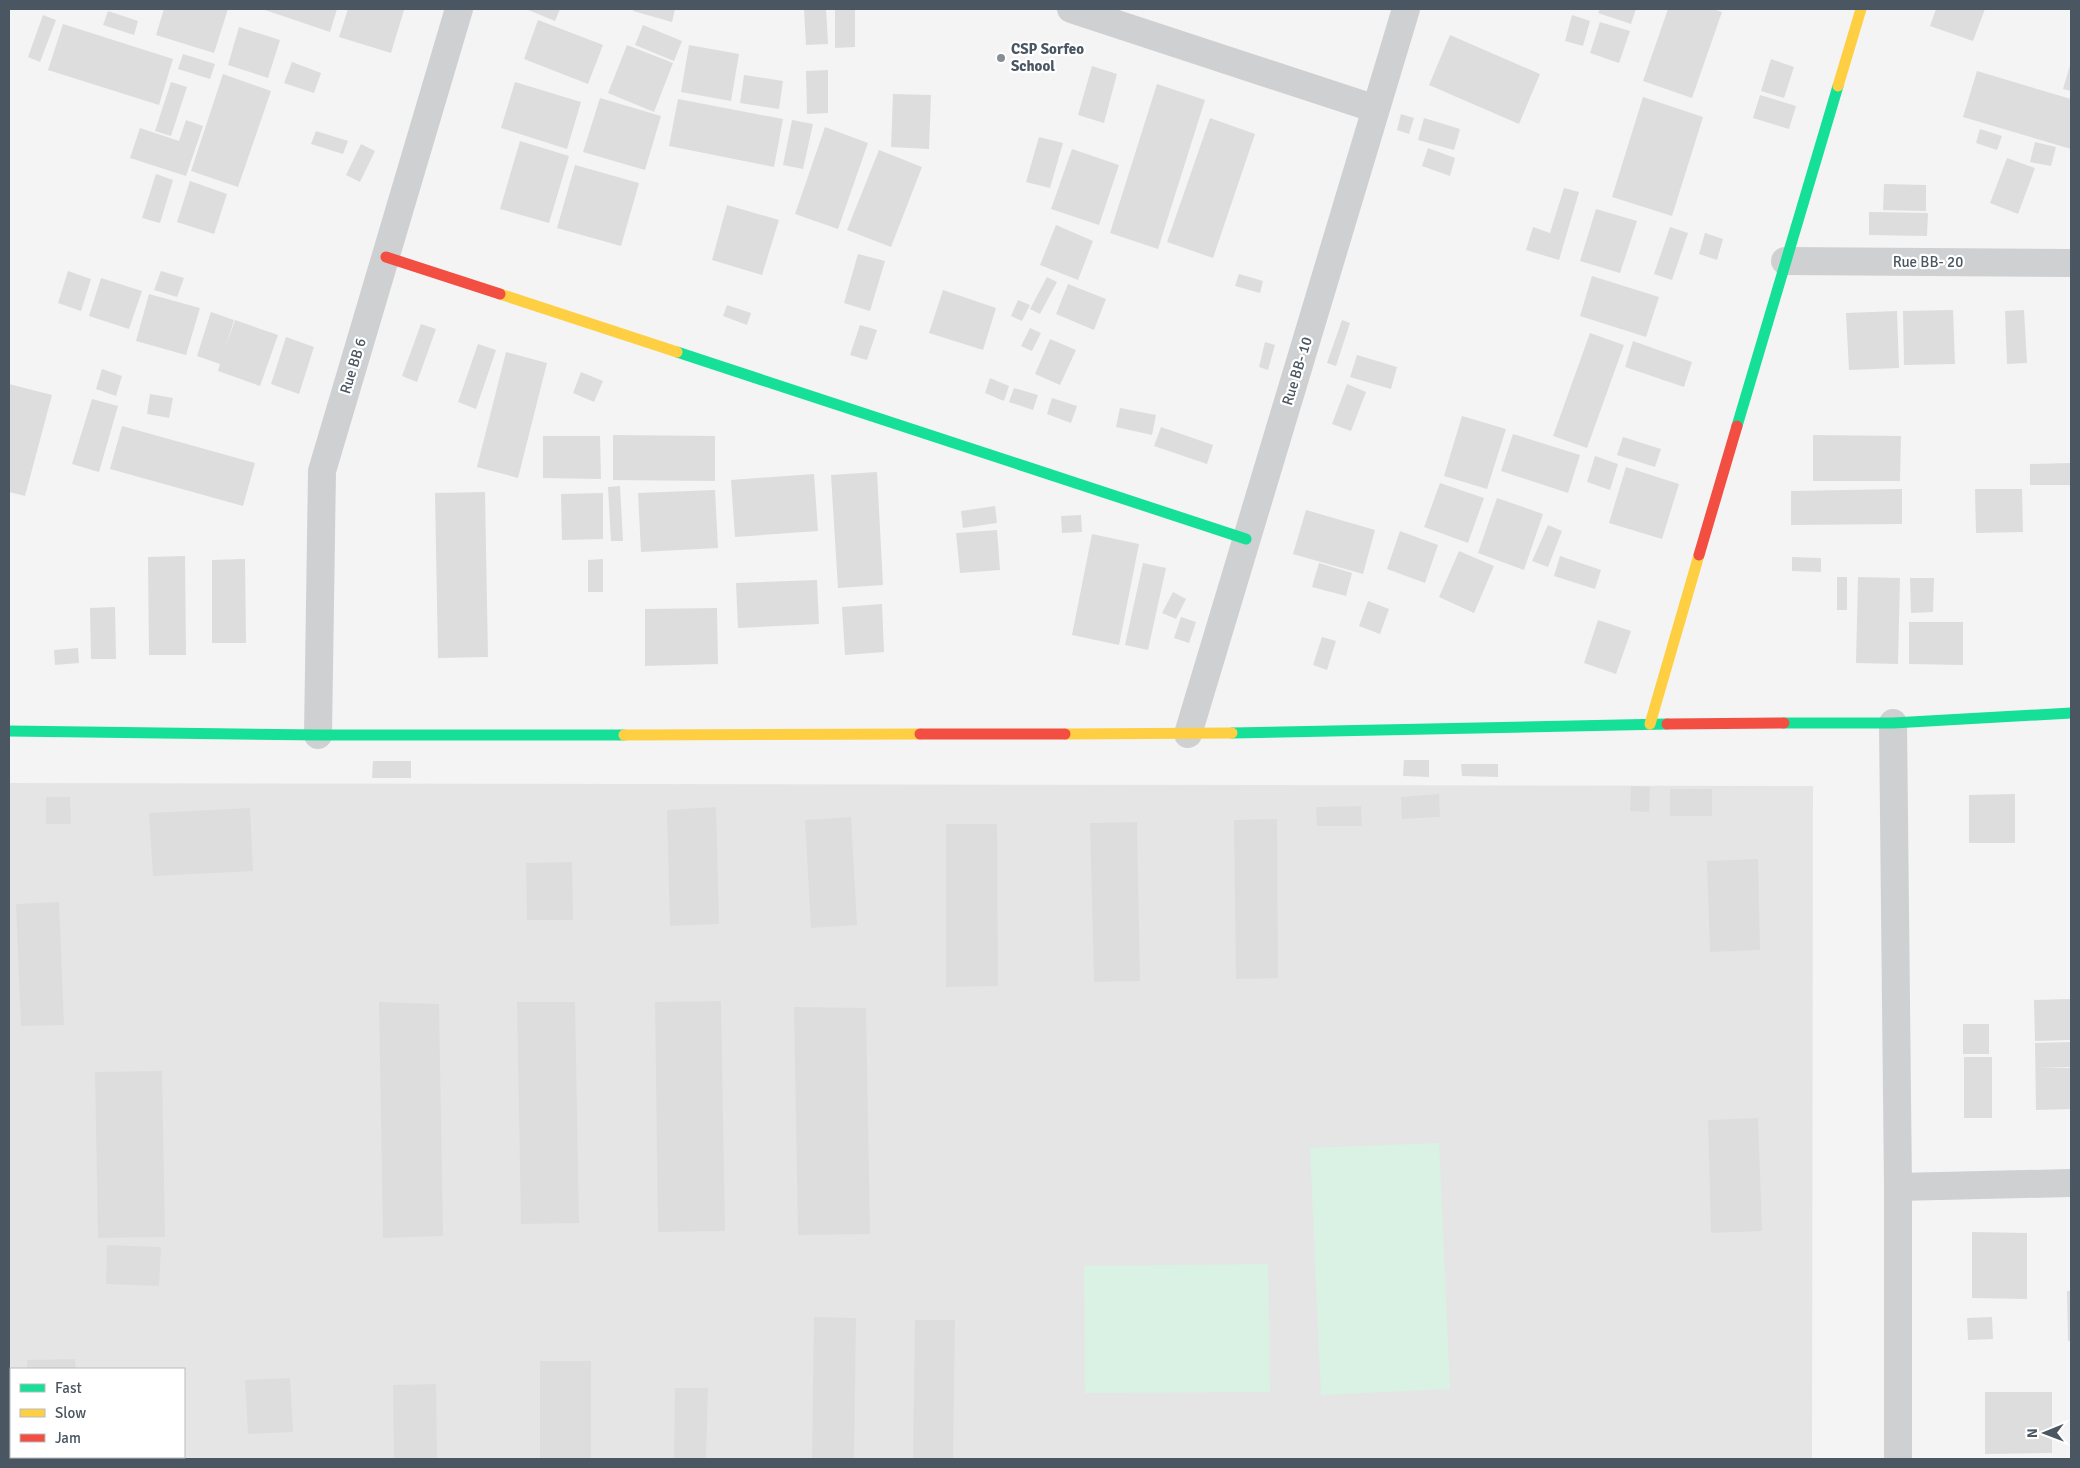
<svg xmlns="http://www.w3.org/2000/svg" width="2080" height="1468" font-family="Signika,sans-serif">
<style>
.education{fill:#e6e5e6;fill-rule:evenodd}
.green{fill:#d9f2e3}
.building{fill:#ddddde}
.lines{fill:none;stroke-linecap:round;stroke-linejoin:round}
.street{stroke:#ced0d2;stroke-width:28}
.fast{stroke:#16e098;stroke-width:11}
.slow{stroke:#ffcf43;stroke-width:11}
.jam{stroke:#f24e42;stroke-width:11}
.poi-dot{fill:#868d94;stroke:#fff;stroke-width:2}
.labels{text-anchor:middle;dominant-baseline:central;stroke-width:4.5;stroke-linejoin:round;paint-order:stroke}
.poi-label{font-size:15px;font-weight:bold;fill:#4a5661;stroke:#fff;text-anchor:start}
.street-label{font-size:15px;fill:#4a5661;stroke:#fff}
</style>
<rect width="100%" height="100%" fill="#f4f4f4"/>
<path class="education" d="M 9,783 L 1813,786 L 1812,1459 L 9,1459 ZM 11,1369 L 184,1369 L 184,1457 L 11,1457 Z"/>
<path class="green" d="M 1439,1143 L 1450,1389 L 1321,1395 L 1310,1148 Z
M 1268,1264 L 1270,1392 L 1085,1393 L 1084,1266 Z"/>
<path class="building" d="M 164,9 L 228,9 L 214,53 L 156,35 Z
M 262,9 L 337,9 L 330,32 Z
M 348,9 L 398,9 L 404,10 L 391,53 L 339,37 Z
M 526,9 L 560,9 L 555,21 Z
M 634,9 L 675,9 L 672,22 L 633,11 Z
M 804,9 L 826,9 L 828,44 L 806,45 Z
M 835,9 L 855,9 L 855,47 L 835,48 Z
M 1600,9 L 1636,9 L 1631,24 L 1598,13 Z
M 1668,9 L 1713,9 L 1722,12 L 1692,98 L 1643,81 Z
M 1936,9 L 1985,9 L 1973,41 L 1930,26 Z
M 108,11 L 138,21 L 134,35 L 103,25 Z
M 43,15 L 56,20 L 40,62 L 28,57 Z
M 1572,15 L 1590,21 L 1583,46 L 1565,41 Z
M 538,20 L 603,45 L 588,84 L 524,59 Z
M 1600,22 L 1630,31 L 1619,63 L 1590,53 Z
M 63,24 L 173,59 L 159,105 L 48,70 Z
M 643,25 L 682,41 L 674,61 L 635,45 Z
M 239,27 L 280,40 L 268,78 L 228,65 Z
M 1450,35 L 1540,74 L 1519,124 L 1429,85 Z
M 627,45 L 673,63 L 654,112 L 608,93 Z
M 689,45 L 739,54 L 731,101 L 681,92 Z
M 183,54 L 215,64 L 210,79 L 178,69 Z
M 1771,59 L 1794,67 L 1784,98 L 1761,91 Z
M 292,62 L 321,73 L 314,93 L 284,83 Z
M 2071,62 L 2071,91 L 2063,89 Z
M 1092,66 L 1117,74 L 1104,123 L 1078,115 Z
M 828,70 L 828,113 L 807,114 L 806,71 Z
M 1977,71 L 2071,99 L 2071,149 L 1963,117 Z
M 223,74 L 271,91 L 238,187 L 191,171 Z
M 744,75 L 783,81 L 779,109 L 740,103 Z
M 171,82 L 187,87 L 171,136 L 155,131 Z
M 515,82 L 581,102 L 567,149 L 501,128 Z
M 1157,84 L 1205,100 L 1158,249 L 1110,233 Z
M 893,94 L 931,95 L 929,149 L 891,147 Z
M 1760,95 L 1796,106 L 1789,129 L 1753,118 Z
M 1643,97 L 1703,117 L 1672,216 L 1612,197 Z
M 600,98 L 661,116 L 645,170 L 583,152 Z
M 678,99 L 783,119 L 774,167 L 669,146 Z
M 1401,114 L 1414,118 L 1409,134 L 1397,130 Z
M 1210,118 L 1255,134 L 1213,258 L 1167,242 Z
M 1424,118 L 1460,129 L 1454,150 L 1418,140 Z
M 186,120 L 203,126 L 186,176 L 130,158 L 140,128 L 179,141 Z
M 792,120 L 813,124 L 803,169 L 783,165 Z
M 825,127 L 868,143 L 838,229 L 795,214 Z
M 1980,129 L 2002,136 L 1997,150 L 1976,143 Z
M 316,131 L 348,141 L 343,154 L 311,144 Z
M 1039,137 L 1063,143 L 1050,188 L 1026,182 Z
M 520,141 L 569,156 L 549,223 L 500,209 Z
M 2035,142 L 2056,147 L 2051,166 L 2030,162 Z
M 361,144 L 375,151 L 360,182 L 346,175 Z
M 1428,148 L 1455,158 L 1450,176 L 1422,166 Z
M 1072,149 L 1119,165 L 1099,225 L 1051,209 Z
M 879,150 L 922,167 L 891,247 L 847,230 Z
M 2007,158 L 2035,168 L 2018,214 L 1990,203 Z
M 575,165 L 639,183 L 621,246 L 557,228 Z
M 156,174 L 173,180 L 160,223 L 142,218 Z
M 190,181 L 227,194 L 214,234 L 177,222 Z
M 1884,184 L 1926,185 L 1926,211 L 1883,210 Z
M 1564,188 L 1579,192 L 1559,260 L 1526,250 L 1533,227 L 1550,233 Z
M 727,205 L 779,220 L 762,275 L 712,260 Z
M 1596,209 L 1637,221 L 1620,273 L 1580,261 Z
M 1869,212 L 1928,213 L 1927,236 L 1869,235 Z
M 1056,225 L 1093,241 L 1078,280 L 1040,265 Z
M 1670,227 L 1688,233 L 1672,280 L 1654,274 Z
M 1705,233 L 1723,239 L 1717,260 L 1699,254 Z
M 858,254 L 885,261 L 870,311 L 844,303 Z
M 68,271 L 91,279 L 81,311 L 58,303 Z
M 161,271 L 184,278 L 177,297 L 154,290 Z
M 1239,274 L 1263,281 L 1260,293 L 1235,286 Z
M 1592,276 L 1659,297 L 1646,337 L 1580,316 Z
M 1047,277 L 1057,282 L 1040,314 L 1030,309 Z
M 101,278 L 142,291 L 129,329 L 89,316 Z
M 1068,284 L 1106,299 L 1094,330 L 1056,314 Z
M 943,290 L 996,308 L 983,350 L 929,333 Z
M 149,294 L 200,308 L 186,355 L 136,341 Z
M 1018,300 L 1030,305 L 1022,321 L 1011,316 Z
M 727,305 L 751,313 L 747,325 L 723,316 Z
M 1953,310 L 1955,364 L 1904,365 L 1903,311 Z
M 2024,310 L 2027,363 L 2007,364 L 2005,311 Z
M 1897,311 L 1899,368 L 1849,370 L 1846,313 Z
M 211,312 L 234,320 L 226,346 L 235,320 L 278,335 L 260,386 L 218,371 L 220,364 L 197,356 Z
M 1342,320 L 1350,323 L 1336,366 L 1327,363 Z
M 421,324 L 436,329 L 417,382 L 402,376 Z
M 860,325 L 877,330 L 867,360 L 850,355 Z
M 1030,328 L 1041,333 L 1032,351 L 1021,346 Z
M 1590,333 L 1624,345 L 1587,448 L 1553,436 Z
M 286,337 L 314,347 L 299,394 L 271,384 Z
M 1050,339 L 1076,350 L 1060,385 L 1035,374 Z
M 1633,341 L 1692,362 L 1684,387 L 1625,367 Z
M 1265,342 L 1275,345 L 1268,370 L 1259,367 Z
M 478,344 L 496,350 L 476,409 L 458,402 Z
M 506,352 L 547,363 L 518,478 L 477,467 Z
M 1357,355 L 1397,367 L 1391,389 L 1350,377 Z
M 102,369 L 122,376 L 116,396 L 96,389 Z
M 581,372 L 603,381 L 594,402 L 573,393 Z
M 990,378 L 1009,386 L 1004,401 L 985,393 Z
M 9,384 L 52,395 L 25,496 L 9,492 Z
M 1347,384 L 1366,392 L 1351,431 L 1332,424 Z
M 1014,388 L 1038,395 L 1033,410 L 1009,402 Z
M 150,394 L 173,398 L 169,418 L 147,414 Z
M 1052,398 L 1077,406 L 1071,423 L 1047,414 Z
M 92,399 L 118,406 L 99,472 L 72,464 Z
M 1120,408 L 1156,415 L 1152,435 L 1116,427 Z
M 1462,416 L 1506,429 L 1487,489 L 1444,476 Z
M 122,426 L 255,463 L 243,506 L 110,469 Z
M 1161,427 L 1213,445 L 1207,464 L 1154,446 Z
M 1513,434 L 1580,455 L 1568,493 L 1501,471 Z
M 613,435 L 715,436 L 715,481 L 613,480 Z
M 1813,435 L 1901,436 L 1900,481 L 1813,481 Z
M 543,436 L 600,436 L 601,479 L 543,478 Z
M 1623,437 L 1661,449 L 1655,467 L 1617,455 Z
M 1595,456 L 1618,464 L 1610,490 L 1587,482 Z
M 2071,463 L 2071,485 L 2030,485 L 2030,464 Z
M 1626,467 L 1679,484 L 1662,539 L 1609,523 Z
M 877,472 L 883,585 L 838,588 L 831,475 Z
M 814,474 L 818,531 L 735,537 L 731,480 Z
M 1440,483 L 1484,498 L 1468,543 L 1424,527 Z
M 620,486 L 623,541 L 611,541 L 608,487 Z
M 1902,489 L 1902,524 L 1791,525 L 1791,491 Z
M 1975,489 L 2022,489 L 2023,532 L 1976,533 Z
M 715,490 L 718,548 L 641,552 L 638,493 Z
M 485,492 L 488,657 L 438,658 L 435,493 Z
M 603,493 L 603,539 L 562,540 L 561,494 Z
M 1497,498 L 1543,514 L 1524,570 L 1478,553 Z
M 995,506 L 997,523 L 963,528 L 961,511 Z
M 1306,510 L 1375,530 L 1363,574 L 1293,554 Z
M 1081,515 L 1082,532 L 1062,533 L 1061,516 Z
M 1548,525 L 1562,531 L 1548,567 L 1532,561 Z
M 997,530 L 1000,570 L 960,573 L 956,533 Z
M 1400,531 L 1438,545 L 1425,583 L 1387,569 Z
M 1092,534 L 1139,544 L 1119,645 L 1072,635 Z
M 1459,551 L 1494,566 L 1474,613 L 1439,597 Z
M 185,556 L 186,655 L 149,655 L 148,557 Z
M 1560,556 L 1601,570 L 1595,589 L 1554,576 Z
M 1792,557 L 1821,558 L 1821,572 L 1792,571 Z
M 245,559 L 246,643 L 212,643 L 212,560 Z
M 603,559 L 603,592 L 588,592 L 588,560 Z
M 1143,563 L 1166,568 L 1148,650 L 1125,645 Z
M 1319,563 L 1352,573 L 1346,596 L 1312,587 Z
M 1837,577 L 1847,577 L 1847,610 L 1837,610 Z
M 1858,577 L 1900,578 L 1898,664 L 1856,663 Z
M 1910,578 L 1934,578 L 1933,612 L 1911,613 Z
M 817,580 L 819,624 L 738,628 L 736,583 Z
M 1173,592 L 1186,599 L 1176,619 L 1162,613 Z
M 1368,601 L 1389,609 L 1380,634 L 1359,626 Z
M 882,604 L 884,652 L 845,655 L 842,607 Z
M 115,607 L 116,659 L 91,659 L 90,608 Z
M 717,608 L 718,664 L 645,666 L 645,609 Z
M 1181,617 L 1196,622 L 1189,643 L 1174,638 Z
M 1598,620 L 1631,631 L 1616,674 L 1584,663 Z
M 1909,622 L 1963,622 L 1963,665 L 1909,664 Z
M 1322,637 L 1336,641 L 1327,670 L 1313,665 Z
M 78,648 L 79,663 L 55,665 L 54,650 Z
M 1404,760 L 1429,760 L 1429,777 L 1403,776 Z
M 373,761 L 411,761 L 411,778 L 372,778 Z
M 1461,764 L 1498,764 L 1498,777 L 1462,776 Z
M 1631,786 L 1650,787 L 1649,812 L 1630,811 Z
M 1670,789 L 1712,789 L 1712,816 L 1670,816 Z
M 1439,794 L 1440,817 L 1402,819 L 1401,797 Z
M 2015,794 L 2015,843 L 1969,843 L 1969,795 Z
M 46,797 L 70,797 L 71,824 L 46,824 Z
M 1361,806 L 1362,826 L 1317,826 L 1316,807 Z
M 716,807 L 719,924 L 670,926 L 667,810 Z
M 250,808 L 253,871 L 153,876 L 149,813 Z
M 851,817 L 857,925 L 811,928 L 805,820 Z
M 1277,819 L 1278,978 L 1236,979 L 1234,820 Z
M 1137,822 L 1140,981 L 1094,982 L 1090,823 Z
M 946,824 L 997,824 L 998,986 L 946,987 Z
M 1758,859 L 1760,950 L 1710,952 L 1707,861 Z
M 572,862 L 573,920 L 527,920 L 526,863 Z
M 59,902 L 64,1025 L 21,1026 L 16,904 Z
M 2071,999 L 2071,1040 L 2035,1041 L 2034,1000 Z
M 721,1001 L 725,1231 L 658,1232 L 655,1002 Z
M 379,1002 L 439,1004 L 443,1236 L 383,1238 Z
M 517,1002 L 575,1002 L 579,1223 L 521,1224 Z
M 794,1007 L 866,1008 L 870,1234 L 798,1235 Z
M 1963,1024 L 1989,1024 L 1989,1054 L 1963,1054 Z
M 2071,1042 L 2071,1067 L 2039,1068 L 2071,1068 L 2071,1109 L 2036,1110 L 2035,1043 Z
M 1964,1057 L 1992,1057 L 1992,1118 L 1964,1118 Z
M 162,1071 L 165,1237 L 98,1238 L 95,1072 Z
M 1758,1118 L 1762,1231 L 1711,1233 L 1708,1120 Z
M 1972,1232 L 2027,1233 L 2027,1299 L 1972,1298 Z
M 107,1245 L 161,1247 L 159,1286 L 106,1284 Z
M 2067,1291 L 2071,1291 L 2071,1341 L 2068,1341 Z
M 814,1317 L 856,1318 L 854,1459 L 812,1459 Z
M 1992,1317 L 1993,1339 L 1968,1340 L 1967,1318 Z
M 915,1320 L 955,1320 L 953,1459 L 913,1459 Z
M 75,1359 L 76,1369 L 27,1369 L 27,1360 Z
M 540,1361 L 591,1361 L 591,1459 L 540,1459 Z
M 290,1378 L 293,1432 L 248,1434 L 245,1380 Z
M 436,1384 L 437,1459 L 394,1459 L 393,1385 Z
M 675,1388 L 708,1388 L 706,1459 L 674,1459 Z
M 1985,1392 L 2052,1392 L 2052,1453 L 1985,1454 Z
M 48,1457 L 88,1457 L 88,1459 L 48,1459 Z
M 121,1457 L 173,1457 L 173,1459 L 121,1459 Z"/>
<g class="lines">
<path class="street" d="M 1071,9 L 1376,109
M 1785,261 L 2071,263
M 1893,723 L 1898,1187 L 1898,1459
M 1188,734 L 1406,9
M 318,735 L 322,471 L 459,9
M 1898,1187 L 2071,1183"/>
<path class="fast" d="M 677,352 L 1246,539
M 1737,426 L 1838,86
M 1784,723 L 1893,723 L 2071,713
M 9,731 L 318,735 L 624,735
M 1232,733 L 1667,724"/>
<path class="slow" d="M 1838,86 L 1861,9
M 500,294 L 677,352
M 1650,724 L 1699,555
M 1065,734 L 1232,733
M 624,735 L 920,734"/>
<path class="jam" d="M 386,257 L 500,294
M 1699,555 L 1737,426
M 1667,724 L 1784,723
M 920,734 L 1065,734"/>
</g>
<circle class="poi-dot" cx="1001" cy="58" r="5"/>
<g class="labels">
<g class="poi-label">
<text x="1011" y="49">CSP Sorfeo<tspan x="1011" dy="17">School</tspan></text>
</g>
<g class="street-label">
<text x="1928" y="262">Rue BB- 20</text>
<text transform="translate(353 366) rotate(-73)">Rue BB 6</text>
<text transform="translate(1297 371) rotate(-73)">Rue BB- 10</text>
</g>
</g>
<rect width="2080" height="1468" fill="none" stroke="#4a5661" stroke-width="20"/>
<rect x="10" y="1368" width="175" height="90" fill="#ffffff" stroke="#b7bbc0"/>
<rect x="20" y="1384" width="25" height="8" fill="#16e098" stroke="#b7bbc0"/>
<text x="55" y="1393" font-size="15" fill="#4a5661">Fast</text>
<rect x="20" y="1409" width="25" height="8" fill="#ffcf43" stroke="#b7bbc0"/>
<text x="55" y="1418" font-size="15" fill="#4a5661">Slow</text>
<rect x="20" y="1434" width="25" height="8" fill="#f24e42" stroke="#b7bbc0"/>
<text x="55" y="1443" font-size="15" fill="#4a5661">Jam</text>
<g transform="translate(2045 1433) rotate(269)" stroke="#ffffff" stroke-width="4" paint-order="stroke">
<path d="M0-4L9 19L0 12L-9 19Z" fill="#4a5661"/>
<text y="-8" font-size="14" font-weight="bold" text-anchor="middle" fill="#4a5661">N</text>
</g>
</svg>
